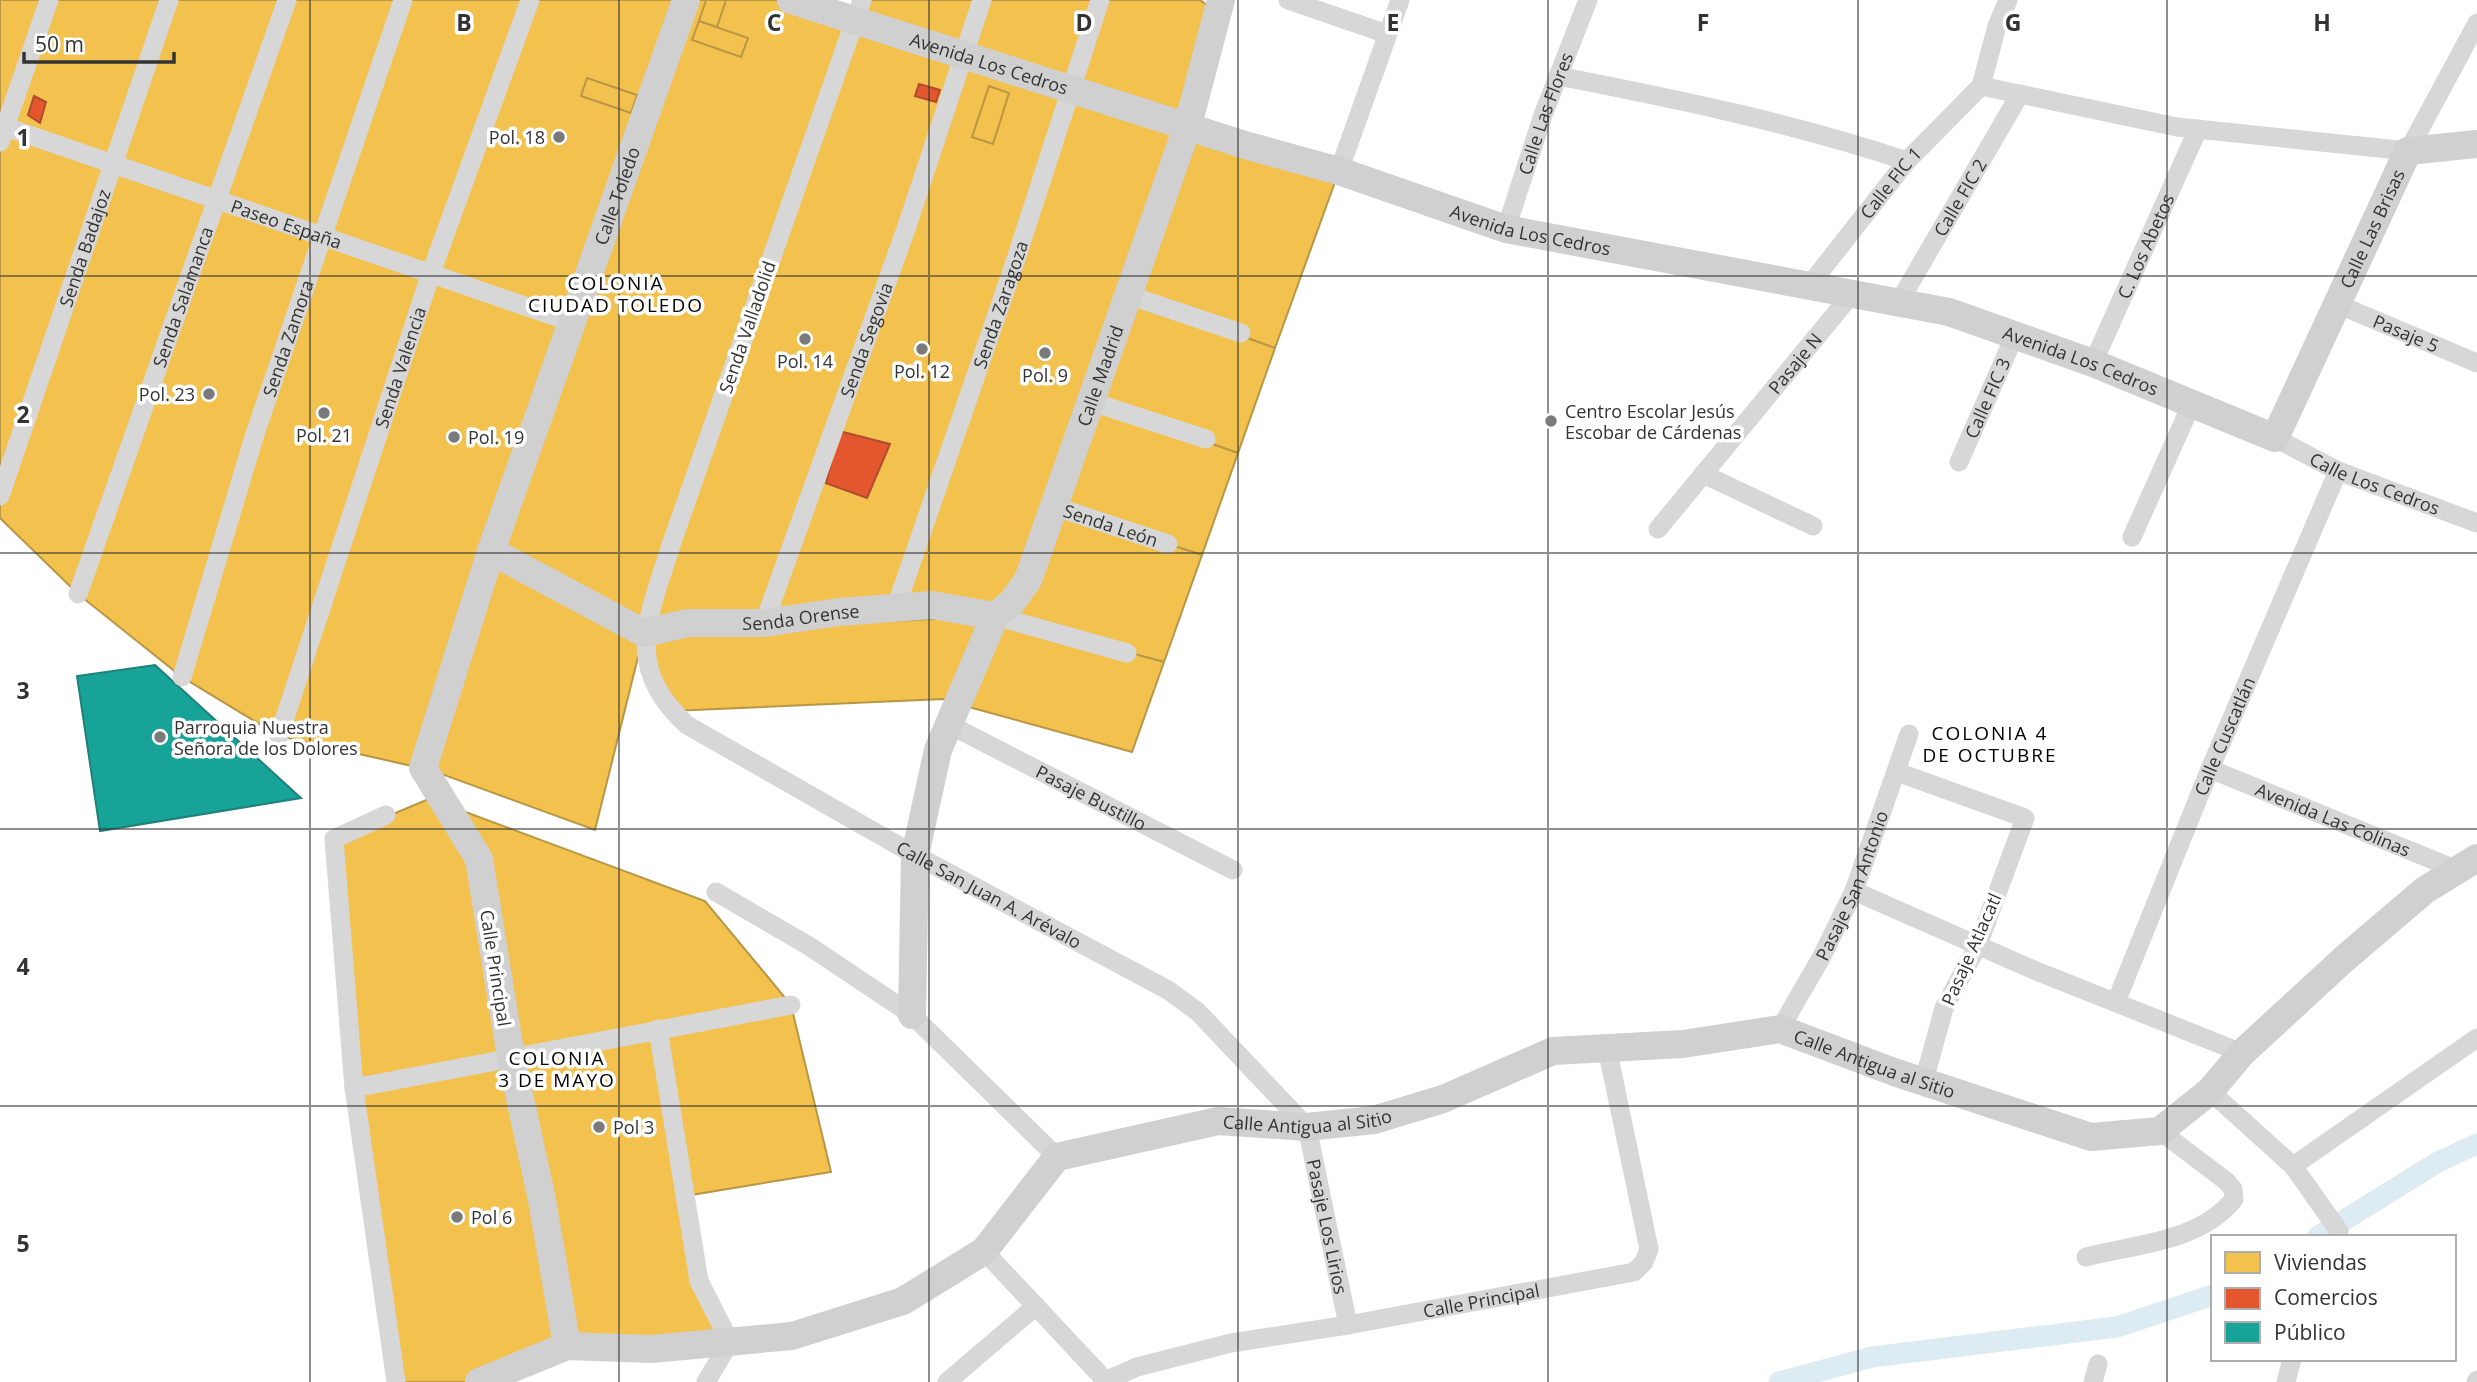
<svg xmlns="http://www.w3.org/2000/svg" width="2477" height="1382" font-family="'Open Sans',sans-serif">
<style>
.homes{fill:#f2c14e;stroke:#b99646;stroke-width:2}
.shops{fill:#e4572e;stroke:#af4c30;stroke-width:2}
.public{fill:#17a398;stroke:#1f817a;stroke-width:2}
.lines{fill:none;stroke-linecap:round;stroke-linejoin:round}
.canal{stroke:#ddebf3;stroke-width:21}
.street{stroke:#d7d7d7;stroke-width:19}
.secondary{stroke:#d0d0d0;stroke-width:28}
.grid{fill:none;stroke:#333;stroke-width:2;stroke-opacity:0.55}
.poi-dot{fill:#7a7a7a;stroke:#fff;stroke-width:2.5}
.labels{text-anchor:middle;dominant-baseline:central;stroke-width:7;stroke-linejoin:round;paint-order:stroke}
.street-label{font-size:18px;fill:#333;stroke:#fff}
.poi-label{font-size:18px;fill:#333;stroke:#fff;text-anchor:start}
.neighbourhood-label{font-size:19px;letter-spacing:2px;fill:#000;stroke:#fff}
.grid-label{font-size:23px;text-anchor:middle;font-weight:bold;fill:#333;stroke:#fff;stroke-width:7;stroke-linejoin:round;paint-order:stroke}
</style>
<rect width="100%" height="100%" fill="#fff"/>
<path class="homes" d="M 0,0 L 48,0 L 0,125 Z
M 48,0 L 169,0 L 112,164 L 5,127 Z
M 169,0 L 286,0 L 215,198 L 112,164 Z
M 286,0 L 401,0 L 323,235 L 215,198 Z
M 401,0 L 530,0 L 431,273 L 323,235 Z
M 530,0 L 686,0 L 571,322 L 431,273 Z
M 686,0 L 791,0 L 855,22 L 644,633 L 491,551 Z
M 686,0 L 791,0 L 855,22 L 644,633 L 491,551 Z
M 706,0 L 726,0 L 717,27 L 699,21 Z
M 862,0 L 982,0 L 964,55 L 855,22 Z
M 982,0 L 1100,0 L 1072,90 L 964,55 Z
M 1100,0 L 1200,0 L 1218,13 L 1188,125 L 1072,90 Z
M 699,21 L 748,38 L 741,57 L 692,40 Z
M 855,22 L 964,55 L 764,623 L 644,633 Z
M 964,55 L 1072,90 L 896,607 L 764,623 Z
M 587,78 L 637,95 L 631,113 L 581,96 Z
M 989,86 L 1009,93 L 993,144 L 972,137 Z
M 1072,90 L 1188,125 L 1012,602 L 896,607 Z
M 1188,125 L 1339,171 L 1275,348 L 1128,295 Z
M 5,127 L 112,164 L 0,496 L 0,142 Z
M 112,164 L 215,198 L 78,594 L 0,518 L 0,496 Z
M 215,198 L 323,235 L 182,677 L 78,594 Z
M 323,235 L 431,273 L 279,736 L 182,677 Z
M 431,273 L 571,322 L 421,768 L 279,736 Z
M 1128,295 L 1275,348 L 1238,453 L 1089,401 Z
M 1089,401 L 1238,453 L 1202,555 L 1053,506 Z
M 1053,506 L 1202,555 L 1164,662 L 995,616 Z
M 491,551 L 644,633 L 595,830 L 425,768 Z
M 995,616 L 1164,662 L 1132,752 L 958,704 Z
M 995,616 L 958,704 L 944,699 L 671,711 L 644,633 Z
M 438,795 L 479,859 L 511,1057 L 354,1088 L 334,839 Z
M 444,804 L 705,901 L 791,1005 L 511,1057 L 479,859 Z
M 791,1005 L 831,1172 L 685,1196 L 658,1029 Z
M 658,1029 L 699,1281 L 730,1342 L 567,1346 L 511,1057 Z
M 511,1057 L 567,1346 L 479,1382 L 395,1382 L 354,1088 Z"/>
<path class="shops" d="M 919,84 L 940,90 L 936,102 L 915,96 Z
M 34,96 L 46,102 L 40,123 L 28,115 Z
M 839,431 L 890,444 L 867,498 L 826,483 Z"/>
<path class="public" d="M 155,665 L 301,798 L 100,831 L 77,676 Z"/>
<g class="lines">
<path class="canal" d="M 2317,1237 L 2438,1162 L 2477,1144
M 1779,1382 L 1872,1357 L 2117,1327 L 2213,1295"/>
<g class="street">
<path id="s1" d="M 862,0 L 671,545 C 649,617 622,666 687,725 L 915,855 L 1168,990 L 1198,1012 L 1307,1127 L 1348,1325"/>
<path d="M 1288,0 L 1387,34"/>
<path d="M 1558,76 C 1676,99 1793,123 1907,161"/>
<path d="M 1981,86 L 2177,127 L 2408,151 L 2477,23"/>
<path id="s2" d="M 0,125 L 571,322"/>
<path d="M 0,142 L 49,0"/>
<path d="M 1339,171 L 1400,0"/>
<path id="s3" d="M 1506,229 L 1543,115 L 1588,0"/>
<path id="s4" d="M 1808,287 L 1907,161 L 1981,86 L 1997,26 L 2008,0"/>
<path d="M 1128,295 L 1241,333"/>
<path id="s5" d="M 1899,302 L 2020,94"/>
<path id="s6" d="M 2337,304 L 2477,363"/>
<path id="s7" d="M 2093,363 L 2198,129"/>
<path d="M 1089,401 L 1206,439"/>
<path id="s8" d="M 2275,438 L 2338,471 L 2477,523"/>
<path id="s9" d="M 1959,462 L 2015,335"/>
<path d="M 1703,474 L 1813,526"/>
<path id="s10" d="M 0,496 L 169,0"/>
<path id="s11" d="M 1053,506 L 1168,544"/>
<path id="s12" d="M 1658,529 L 1851,295"/>
<path d="M 2132,537 L 2192,403"/>
<path id="s13" d="M 78,594 L 287,0"/>
<path id="s14" d="M 896,607 L 1014,265 L 1100,0"/>
<path d="M 995,616 L 1127,653"/>
<path id="s15" d="M 764,623 L 906,229 L 982,0"/>
<path id="s16" d="M 182,677 L 254,437 L 403,0"/>
<path id="s17" d="M 948,724 L 1233,870"/>
<path id="s18" d="M 279,736 L 431,273 L 530,0"/>
<path id="s19" d="M 2210,769 L 2455,869"/>
<path d="M 1897,772 L 2025,818 L 1978,945 L 1944,1008 L 1924,1081"/>
<path d="M 386,815 L 334,839 L 354,1088 L 396,1382"/>
<path d="M 1854,891 L 2034,970 L 2242,1053"/>
<path d="M 716,892 L 809,946 L 912,1015 L 1057,1157"/>
<path id="s20" d="M 2116,1002 L 2210,769 L 2338,471"/>
<path d="M 658,1029 L 699,1281 L 730,1342 L 706,1382"/>
<path id="s21" d="M 1780,1029 L 1821,958 L 1854,891 L 1909,734"/>
<path d="M 354,1088 L 791,1005"/>
<path d="M 2210,1091 L 2293,1166 L 2477,1038"/>
<path d="M 2293,1166 L 2339,1231 L 2337,1237"/>
<path d="M 984,1251 L 1105,1380"/>
<path d="M 2086,1257 C 2136,1244 2200,1242 2234,1199 L 2233,1189 L 2226,1181 L 2160,1131"/>
<path d="M 947,1382 L 1036,1306"/>
<path id="s22" d="M 1103,1382 L 1137,1367 L 1231,1343 L 1348,1325 L 1634,1272 L 1644,1262 L 1649,1249 L 1607,1048"/>
<path d="M 2093,1382 L 2098,1364"/>
<path d="M 2286,1382 L 2292,1359"/>
<path d="M 2476,1382 L 2477,1380"/>
</g>
<g class="secondary">
<path id="s23" d="M 791,0 L 1245,145 L 1339,171 L 1506,229 L 1949,312 L 2093,363 L 2275,438 L 2408,151 L 2477,144"/>
<path id="s24" d="M 491,551 L 644,633 L 688,623 L 764,623 L 839,612 L 932,605 L 995,616"/>
<path id="s25" d="M 912,1015 L 915,855 L 938,750 L 995,616 L 1012,602 L 1028,580 L 1188,125 L 1221,0"/>
<path id="s26" d="M 567,1346 L 542,1200 L 511,1057 L 479,859 L 423,768 L 491,551 L 686,0"/>
<path id="s27" d="M 479,1382 L 567,1346 L 651,1349 L 792,1336 L 903,1301 L 984,1251 L 1057,1157 L 1218,1121 L 1307,1127 L 1374,1120 L 1443,1099 L 1553,1051 L 1683,1044 L 1780,1029 L 1894,1072 L 2091,1137 L 2160,1131 L 2210,1091 L 2242,1053 L 2344,959 L 2425,890 L 2477,858"/>
</g>
</g>
<path class="grid" d="M 310,0 L 310,1382M 619,0 L 619,1382M 929,0 L 929,1382M 1238,0 L 1238,1382M 1548,0 L 1548,1382M 1858,0 L 1858,1382M 2167,0 L 2167,1382M 0,276 L 2477,276M 0,553 L 2477,553M 0,829 L 2477,829M 0,1106 L 2477,1106"/>
<g class="poi-dot">
<circle cx="559" cy="137" r="7"/>
<circle cx="805" cy="339" r="7"/>
<circle cx="922" cy="349" r="7"/>
<circle cx="1045" cy="353" r="7"/>
<circle cx="209" cy="394" r="7"/>
<circle cx="324" cy="413" r="7"/>
<circle cx="1551" cy="421" r="7"/>
<circle cx="454" cy="437" r="7"/>
<circle cx="160" cy="737" r="7"/>
<circle cx="599" cy="1127" r="7"/>
<circle cx="457" cy="1217" r="7"/>
</g>
<g class="labels">
<g class="street-label">
<text stroke="none"><textPath href="#s23" startOffset="208">Avenida Los Cedros</textPath></text>
<text stroke="none"><textPath href="#s3" startOffset="122">Calle Las Flores</textPath></text>
<text stroke="none"><textPath href="#s4" startOffset="133">Calle FIC 1</textPath></text>
<text stroke="none"><textPath href="#s26" startOffset="1206">Calle Toledo</textPath></text>
<text stroke="none"><textPath href="#s5" startOffset="121">Calle FIC 2</textPath></text>
<text stroke="none"><textPath href="#s2" startOffset="303">Paseo España</textPath></text>
<text stroke="none"><textPath href="#s23" startOffset="775">Avenida Los Cedros</textPath></text>
<text stroke="none"><textPath href="#s23" startOffset="1782">Calle Las Brisas</textPath></text>
<text stroke="none"><textPath href="#s7" startOffset="128">C. Los Abetos</textPath></text>
<text stroke="none"><textPath href="#s10" startOffset="262">Senda Badajoz</textPath></text>
<text stroke="none"><textPath href="#s13" startOffset="315">Senda Salamanca</textPath></text>
<text stroke="none"><textPath href="#s14" startOffset="320">Senda Zaragoza</textPath></text>
<text transform="translate(747 327) rotate(-71)">Senda Valladolid</text>
<text stroke="none"><textPath href="#s6" startOffset="75">Pasaje 5</textPath></text>
<text stroke="none"><textPath href="#s16" startOffset="355">Senda Zamora</textPath></text>
<text stroke="none"><textPath href="#s15" startOffset="301">Senda Segovia</textPath></text>
<text stroke="none"><textPath href="#s23" startOffset="1342">Avenida Los Cedros</textPath></text>
<text stroke="none"><textPath href="#s12" startOffset="215">Pasaje N</textPath></text>
<text stroke="none"><textPath href="#s18" startOffset="388">Senda Valencia</textPath></text>
<text stroke="none"><textPath href="#s25" startOffset="679">Calle Madrid</textPath></text>
<text stroke="none"><textPath href="#s9" startOffset="70">Calle FIC 3</textPath></text>
<text stroke="none"><textPath href="#s8" startOffset="110">Calle Los Cedros</textPath></text>
<text stroke="none"><textPath href="#s11" startOffset="61">Senda León</textPath></text>
<text stroke="none"><textPath href="#s24" startOffset="332">Senda Orense</textPath></text>
<text stroke="none"><textPath href="#s20" startOffset="287">Calle Cuscatlán</textPath></text>
<text stroke="none"><textPath href="#s17" startOffset="161">Pasaje Bustillo</textPath></text>
<text stroke="none"><textPath href="#s19" startOffset="133">Avenida Las Colinas</textPath></text>
<text stroke="none"><textPath href="#s21" startOffset="161">Pasaje San Antonio</textPath></text>
<text stroke="none"><textPath href="#s1" startOffset="1120">Calle San Juan A. Arévalo</textPath></text>
<text transform="translate(1971 949) rotate(-66)">Pasaje Atlacatl</text>
<text transform="translate(496 968) rotate(81)">Calle Principal</text>
<text stroke="none"><textPath href="#s27" startOffset="1494">Calle Antigua al Sitio</textPath></text>
<text stroke="none"><textPath href="#s27" startOffset="906">Calle Antigua al Sitio</textPath></text>
<text stroke="none"><textPath href="#s1" startOffset="1620">Pasaje Los Lirios</textPath></text>
<text stroke="none"><textPath href="#s22" startOffset="388">Calle Principal</textPath></text>
</g>
<g class="poi-label">
<text x="545" y="137" text-anchor="end">Pol. 18</text>
<text x="805" y="361" text-anchor="middle">Pol. 14</text>
<text x="922" y="371" text-anchor="middle">Pol. 12</text>
<text x="1045" y="375" text-anchor="middle">Pol. 9</text>
<text x="195" y="394" text-anchor="end">Pol. 23</text>
<text x="1565" y="411">Centro Escolar Jesús<tspan x="1565" dy="21">Escobar de Cárdenas</tspan></text>
<text x="324" y="435" text-anchor="middle">Pol. 21</text>
<text x="468" y="437">Pol. 19</text>
<text x="174" y="727">Parroquia Nuestra<tspan x="174" dy="21">Señora de los Dolores</tspan></text>
<text x="613" y="1127">Pol 3</text>
<text x="471" y="1217">Pol 6</text>
</g>
<g class="neighbourhood-label">
<text x="616" y="283">COLONIA<tspan x="616" dy="22">CIUDAD TOLEDO</tspan></text>
<text x="1990" y="733">COLONIA 4<tspan x="1990" dy="22">DE OCTUBRE</tspan></text>
<text x="557" y="1058">COLONIA<tspan x="557" dy="22">3 DE MAYO</tspan></text>
</g>
</g>
<g class="grid-label">
<text x="464" y="31">B</text>
<text x="774" y="31">C</text>
<text x="1084" y="31">D</text>
<text x="1393" y="31">E</text>
<text x="1703" y="31">F</text>
<text x="2013" y="31">G</text>
<text x="2322" y="31">H</text>
<text x="23" y="146">1</text>
<text x="23" y="423">2</text>
<text x="23" y="699">3</text>
<text x="23" y="975">4</text>
<text x="23" y="1252">5</text>
</g>
<rect x="2211" y="1235" width="245" height="126" fill="#ffffff" stroke="#adadad" stroke-width="2"/>
<rect x="2225" y="1252" width="35" height="21" fill="#f2c14e" stroke="#adadad" stroke-width="2"/>
<text x="2274" y="1270" font-size="21" fill="#333333">Viviendas</text>
<rect x="2225" y="1288" width="35" height="21" fill="#e4572e" stroke="#adadad" stroke-width="2"/>
<text x="2274" y="1305" font-size="21" fill="#333333">Comercios</text>
<rect x="2225" y="1322" width="35" height="21" fill="#17a398" stroke="#adadad" stroke-width="2"/>
<text x="2274" y="1340" font-size="21" fill="#333333">Público</text>
<path d="M24 52v10h150v-10" fill="none" stroke="#333333" stroke-width="3.5"/>
<text x="35" y="52" font-size="21" fill="#333333" stroke="#ffffff" stroke-width="5" paint-order="stroke">50 m</text>
</svg>
